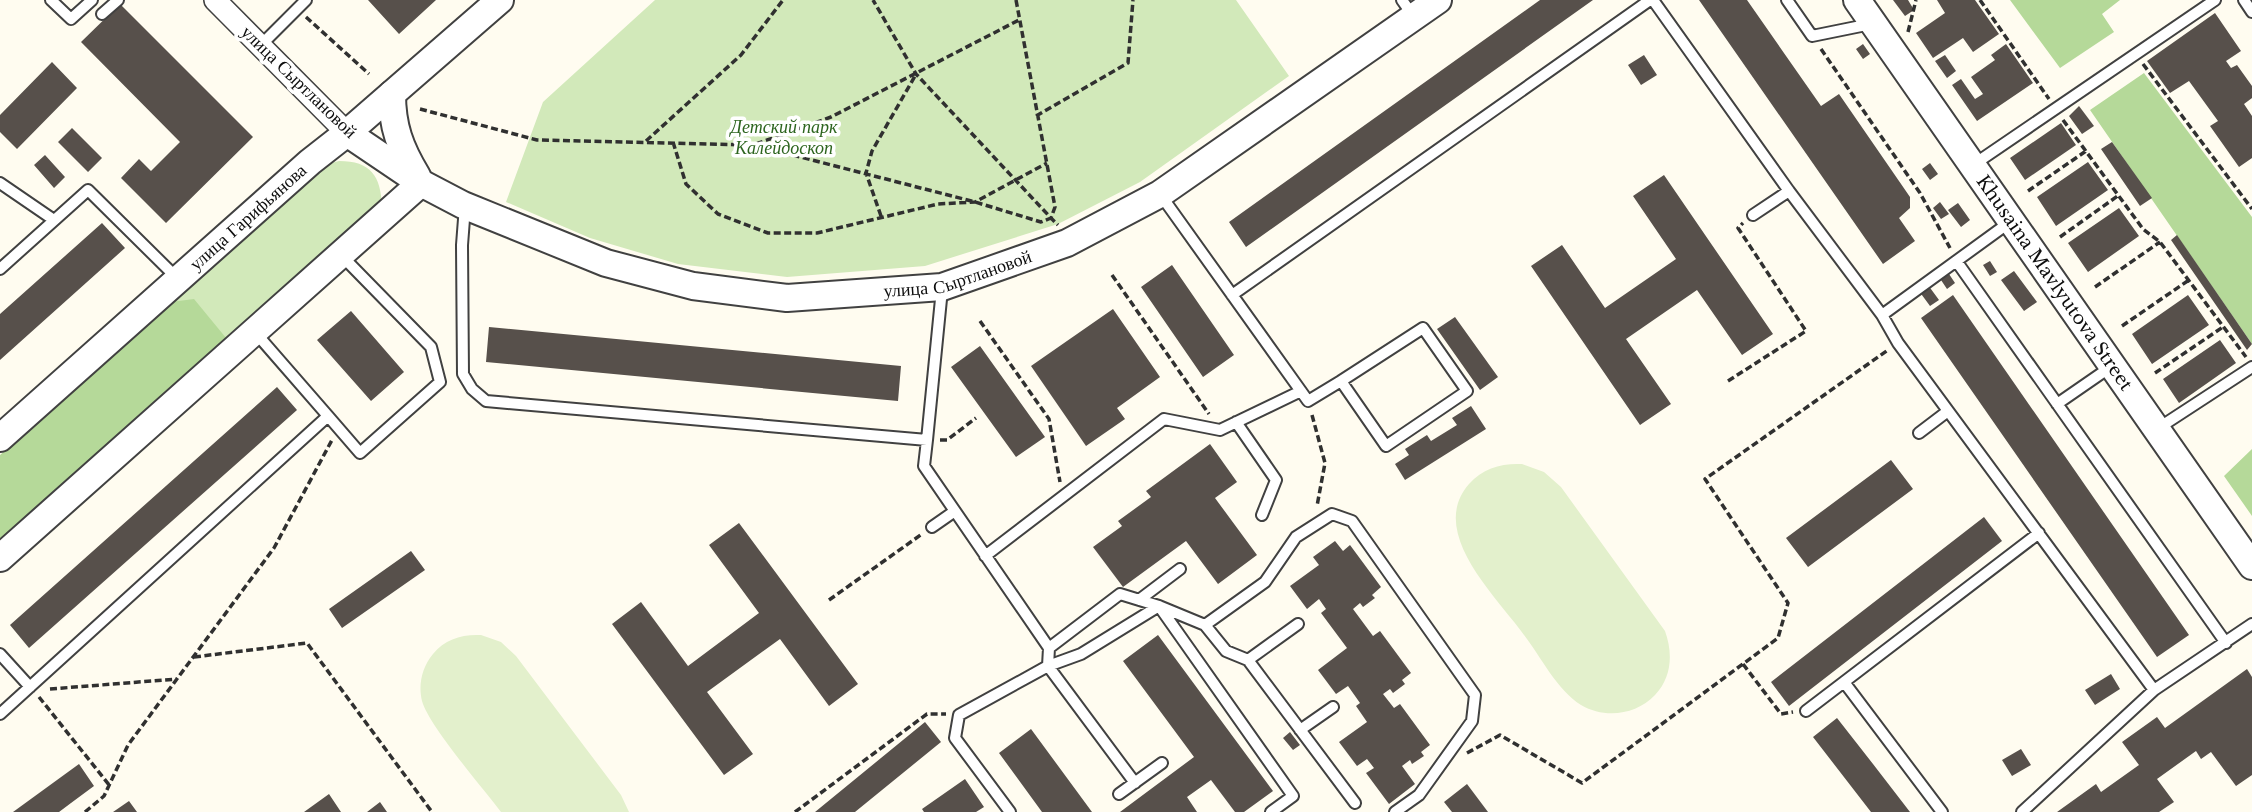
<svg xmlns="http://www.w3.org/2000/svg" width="2252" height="812" font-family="'Libre Baskerville',serif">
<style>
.green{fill:#d2e9ba}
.forest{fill:#b5d999}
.pitch{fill:#e3f0cc}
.building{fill:#57504b}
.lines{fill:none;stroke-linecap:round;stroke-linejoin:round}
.service-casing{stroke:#414141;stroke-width:14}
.minor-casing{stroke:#414141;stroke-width:24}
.tertiary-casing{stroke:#414141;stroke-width:30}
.path{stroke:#303030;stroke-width:3.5;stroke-dasharray:7 3.5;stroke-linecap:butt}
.service{stroke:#fff;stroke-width:10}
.minor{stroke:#fff;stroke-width:21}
.tertiary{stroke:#fff;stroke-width:26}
.labels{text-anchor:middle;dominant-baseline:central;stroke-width:7;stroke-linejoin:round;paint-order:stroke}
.street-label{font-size:18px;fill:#0e0e0e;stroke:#fff}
.park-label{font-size:18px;font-style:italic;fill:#2d651f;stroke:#fff}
</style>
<rect width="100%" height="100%" fill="#fffcf0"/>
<path class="green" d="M 655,0 L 1236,0 L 1289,76 L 1140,182 L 1058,224 L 925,266 L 787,277 L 678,264 L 590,238 L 506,202 L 543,102 Z
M 339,161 C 371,161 381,176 382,207 L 231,344 L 171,302 L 320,166 Z"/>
<path class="forest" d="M 2010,0 L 2120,0 L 2102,14 L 2114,32 L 2060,68 Z
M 2144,73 L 2252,217 L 2252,344 L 2090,110 Z
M 194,299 L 231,344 L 0,549 L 0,455 L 171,302 Z
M 2252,449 L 2252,516 L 2224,476 Z"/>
<path class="pitch" d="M 1522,464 L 1544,472 L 1561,487 L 1665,631 C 1673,653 1672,677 1655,695 C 1636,715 1605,719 1581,705 C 1557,690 1541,657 1524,635 C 1496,596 1427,532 1469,484 C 1483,468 1502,463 1522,464 Z
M 481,635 L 501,642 L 516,656 L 621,795 L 629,812 L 501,812 C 483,788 429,726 422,701 C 418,685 422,667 433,654 C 445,639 462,634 481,635 Z"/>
<path class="building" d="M 368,0 L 436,0 L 399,34 Z
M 1540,0 L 1593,0 L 1246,247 L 1229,222 Z
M 1699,0 L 1747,0 L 1821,106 L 1839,94 L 1910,197 L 1910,208 L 1899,218 L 1915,241 L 1883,264 Z
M 1893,0 L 1908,0 L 1914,10 L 1905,16 Z
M 1937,0 L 1975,0 L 1999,34 L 1973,52 L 1963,38 L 1933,58 L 1916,33 L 1945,13 Z
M 120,4 L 253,137 L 166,223 L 121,178 L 139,159 L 151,171 L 180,142 L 81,42 Z
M 2215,13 L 2241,51 L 2226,61 L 2231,68 L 2237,65 L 2252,86 L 2252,98 L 2244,104 L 2252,116 L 2252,158 L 2239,167 L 2210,126 L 2218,121 L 2189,81 L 2170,93 L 2147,61 Z
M 1863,44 L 1870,54 L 1863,59 L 1856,49 Z
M 2006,44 L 2033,83 L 1977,121 L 1952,85 L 1961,79 L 1975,99 L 1983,94 L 1971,77 L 1995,60 L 1991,55 Z
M 1644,55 L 1657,75 L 1641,85 L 1628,65 Z
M 1945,55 L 1956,71 L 1947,78 L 1935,61 Z
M 52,62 L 77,88 L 17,149 L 0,132 L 0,115 Z
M 2079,106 L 2094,126 L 2082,134 L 2069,116 Z
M 2061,123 L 2076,145 L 2025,180 L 2010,158 Z
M 72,128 L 102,158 L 88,172 L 58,142 Z
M 2112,142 L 2152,198 L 2140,206 L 2101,149 Z
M 45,155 L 65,177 L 54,188 L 34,165 Z
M 2088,162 L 2108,190 L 2056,226 L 2037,197 Z
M 1930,163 L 1938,174 L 1930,180 L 1922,169 Z
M 1664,175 L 1773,334 L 1742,355 L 1697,290 L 1626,339 L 1671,404 L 1640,425 L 1531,266 L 1562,245 L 1605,308 L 1676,259 L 1633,196 Z
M 1940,202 L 1949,214 L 1941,219 L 1933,208 Z
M 1958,203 L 1970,220 L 1961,227 L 1948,210 Z
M 2119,208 L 2139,236 L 2088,272 L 2068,243 Z
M 102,223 L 125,248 L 0,360 L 0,314 Z
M 2177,235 L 2252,344 L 2247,350 L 2171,240 Z
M 1990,261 L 1997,272 L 1990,276 L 1983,265 Z
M 1172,265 L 1234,355 L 1203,377 L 1141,287 Z
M 1947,271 L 1955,283 L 1947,289 L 1939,277 Z
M 2014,271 L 2037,302 L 2024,311 L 2001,280 Z
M 1928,285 L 1939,300 L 1930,306 L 1919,291 Z
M 1953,295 L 2189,635 L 2157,657 L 1921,318 Z
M 2188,295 L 2209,325 L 2152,364 L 2132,334 Z
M 1113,309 L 1160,377 L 1117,408 L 1125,419 L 1086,446 L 1031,366 Z
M 351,311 L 404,372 L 371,401 L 317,340 Z
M 1455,317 L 1498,377 L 1480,390 L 1437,329 Z
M 489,327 L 901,366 L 898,401 L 486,362 Z
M 2220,340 L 2236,363 L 2179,403 L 2163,379 Z
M 980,346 L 1045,437 L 1016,457 L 951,367 Z
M 277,387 L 297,410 L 29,648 L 10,625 Z
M 1471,406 L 1486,429 L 1405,480 L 1395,464 L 1409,455 L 1405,449 L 1427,435 L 1431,441 L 1457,425 L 1452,418 Z
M 1210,444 L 1237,482 L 1215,498 L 1257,555 L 1218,584 L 1186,541 L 1123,587 L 1093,547 L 1122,526 L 1118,521 L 1151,497 L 1146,491 Z
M 1891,460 L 1913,489 L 1808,567 L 1786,538 Z
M 1984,517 L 2002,541 L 1789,706 L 1771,682 Z
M 739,523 L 858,684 L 829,706 L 780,639 L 707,692 L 753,754 L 724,775 L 612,624 L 641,602 L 688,666 L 759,613 L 709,545 Z
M 1335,541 L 1343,551 L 1350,545 L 1381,587 L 1372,595 L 1375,598 L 1363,607 L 1360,603 L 1353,609 L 1373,636 L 1380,631 L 1411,673 L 1402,680 L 1405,684 L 1393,693 L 1390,689 L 1383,694 L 1394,708 L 1400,704 L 1430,745 L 1421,752 L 1424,756 L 1412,764 L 1410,760 L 1402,766 L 1415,784 L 1389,804 L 1366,773 L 1374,768 L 1367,759 L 1357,766 L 1339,742 L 1367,722 L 1356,706 L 1360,703 L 1348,686 L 1336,694 L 1318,670 L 1347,648 L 1321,613 L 1326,609 L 1319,599 L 1307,609 L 1290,586 L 1319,565 L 1313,557 Z
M 411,551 L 425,570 L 342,628 L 329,609 Z
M 1158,635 L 1273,791 L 1244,812 L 1235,812 L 1211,780 L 1187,797 L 1197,812 L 1120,812 L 1194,757 L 1123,661 Z
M 2247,669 L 2252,677 L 2252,775 L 2236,786 L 2211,752 L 2201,759 L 2196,751 L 2157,779 L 2174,802 L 2159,812 L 2057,812 L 2096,784 L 2101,792 L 2139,765 L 2122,742 L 2157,717 L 2165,728 Z
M 2111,674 L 2120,689 L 2095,705 L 2085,690 Z
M 1837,718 L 1873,764 L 1910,812 L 1871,812 L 1813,737 Z
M 925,722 L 941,742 L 855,812 L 815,812 Z
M 1031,729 L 1092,812 L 1042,812 L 999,753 Z
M 1290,732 L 1300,745 L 1293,750 L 1283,738 Z
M 2021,749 L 2031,765 L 2012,776 L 2002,760 Z
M 79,764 L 94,786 L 71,803 L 59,812 L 13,812 Z
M 965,779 L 984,807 L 976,812 L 924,812 L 922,809 Z
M 1467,784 L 1488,812 L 1452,812 L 1444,802 Z
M 329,794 L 341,812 L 304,812 Z
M 129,801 L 137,812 L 113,812 Z
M 380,802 L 387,812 L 367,812 Z"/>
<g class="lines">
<defs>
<path id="service" d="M 51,0 L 71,19 L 92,0
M 1402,0 L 1414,17
M 1653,0 L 1789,191 L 1882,315 L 1898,343 L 2154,690 L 2252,624
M 1787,0 L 1812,36 L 1871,24
M 2244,0 L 2252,12
M 102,14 L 118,0
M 261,45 L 306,0
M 1973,165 L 2215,0
M 0,183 L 54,220
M 1160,194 L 1308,401 L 1341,381 L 1386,446 L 1467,391 L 1423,328 L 1341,381
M 465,206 L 462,245 L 463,374 L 472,389 L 486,401 L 927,440 L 942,289
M 1753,215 L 1789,191
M 1957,262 L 2226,643
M 0,269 L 88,190 L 178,279
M 1232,295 L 1650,0
M 1882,315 L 2010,222
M 2057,404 L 2112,366
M 328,416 L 360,453 L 440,382 L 431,347 L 341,255
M 1236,422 L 1276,480 L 1262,515
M 2157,429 L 2252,367
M 1919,433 L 1948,411
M 927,440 L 924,466 L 1049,648 L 1048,666 L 959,715 L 955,738 L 1010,812
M 932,527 L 955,511
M 985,556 L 1164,419 L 1220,430 L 1301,391
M 1139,600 L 1180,569
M 1205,625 L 1226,651 L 1248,660 L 1355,803
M 1049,648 L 1120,594 L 1159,606 L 1205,625 L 1265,582 L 1296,537 L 1332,514 L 1352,521 L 1475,695 L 1472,721 L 1419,795 L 1395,812
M 0,654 L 30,687
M 1248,660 L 1298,624
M 1806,711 L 1844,682
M 0,714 L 328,416 L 254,331
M 1300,730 L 1333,707
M 1135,783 L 1048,666 L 1081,654 L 1159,606 L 1293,796 L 1271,812
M 1119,794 L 1162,763
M 1942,812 L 1844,682 L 2039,533
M 2022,812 L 2154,690"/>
<path id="minor" d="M 215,0 L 347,133"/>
<g id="tertiary">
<path id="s1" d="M 1857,0 L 2252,566"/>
<path d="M 392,94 C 392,126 400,148 417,176"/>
<path id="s2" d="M 347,133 L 421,183 L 463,205 L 606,263 L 693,286 L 787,298 L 942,287 L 1067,243 L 1160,194 L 1438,0"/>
<path id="s3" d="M 0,438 L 310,162 L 347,133 L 500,0"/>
<path d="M 0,558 L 421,183"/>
</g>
</defs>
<use href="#service" class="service-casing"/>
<use href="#minor" class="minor-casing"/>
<use href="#tertiary" class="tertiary-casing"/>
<path class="path" d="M 1016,0 L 1055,207 L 1051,218 L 1058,225
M 1980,0 L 2049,99
M 306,17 L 369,74
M 1908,32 L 1916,0
M 1821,49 L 1920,193 L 1950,248
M 2143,64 L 2252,209
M 420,109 L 537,140 L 754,145 L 975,202 L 1041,222 L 1051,218 L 916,74 L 873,0
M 1036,116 L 1128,63 L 1133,0
M 2063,120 L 2143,229 L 2160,242 L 2246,357
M 646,141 L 741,55 L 783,0
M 673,142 L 686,184 L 718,214 L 768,233 L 817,233 L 938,204 L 975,202 L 1047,163
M 756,144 L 831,117 L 1019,20
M 2028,191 L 2086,151
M 881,216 L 866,173 L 872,151 L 915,76
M 2060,237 L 2119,195
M 1112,275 L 1209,414
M 2095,287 L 2160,242
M 980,321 L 1049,419 L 1060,482
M 2122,326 L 2189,280
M 2155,373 L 2223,327
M 1728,381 L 1806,331 L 1738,228 L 1743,223
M 1312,415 L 1325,463 L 1317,506
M 940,440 L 947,440 L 976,418
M 829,600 L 922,534
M 194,657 L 307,643 L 432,812
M 1743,664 L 1781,714 L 1793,712
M 50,689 L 177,679
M 39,697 L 110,786
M 1467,753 L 1500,735 L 1582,783 L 1778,638 L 1788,603 L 1705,479 L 1888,350
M 85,812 L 104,796 L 128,745 L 274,548 L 332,440
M 795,812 L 927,714 L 946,714"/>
<use href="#service" class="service"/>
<use href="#minor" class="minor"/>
<use href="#tertiary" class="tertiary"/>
</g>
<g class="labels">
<g class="street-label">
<text transform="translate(299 82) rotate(44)">улица Сыртлановой</text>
<text stroke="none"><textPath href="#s3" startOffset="332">улица Гарифьянова</textPath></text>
<text stroke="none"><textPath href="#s2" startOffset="649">улица Сыртлановой</textPath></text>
<text stroke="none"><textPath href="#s1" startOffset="345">Khusaina Mavlyutova Street</textPath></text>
</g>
<g class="park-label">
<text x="784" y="127">Детский парк<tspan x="784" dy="21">Калейдоскоп</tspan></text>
</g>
</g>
</svg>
